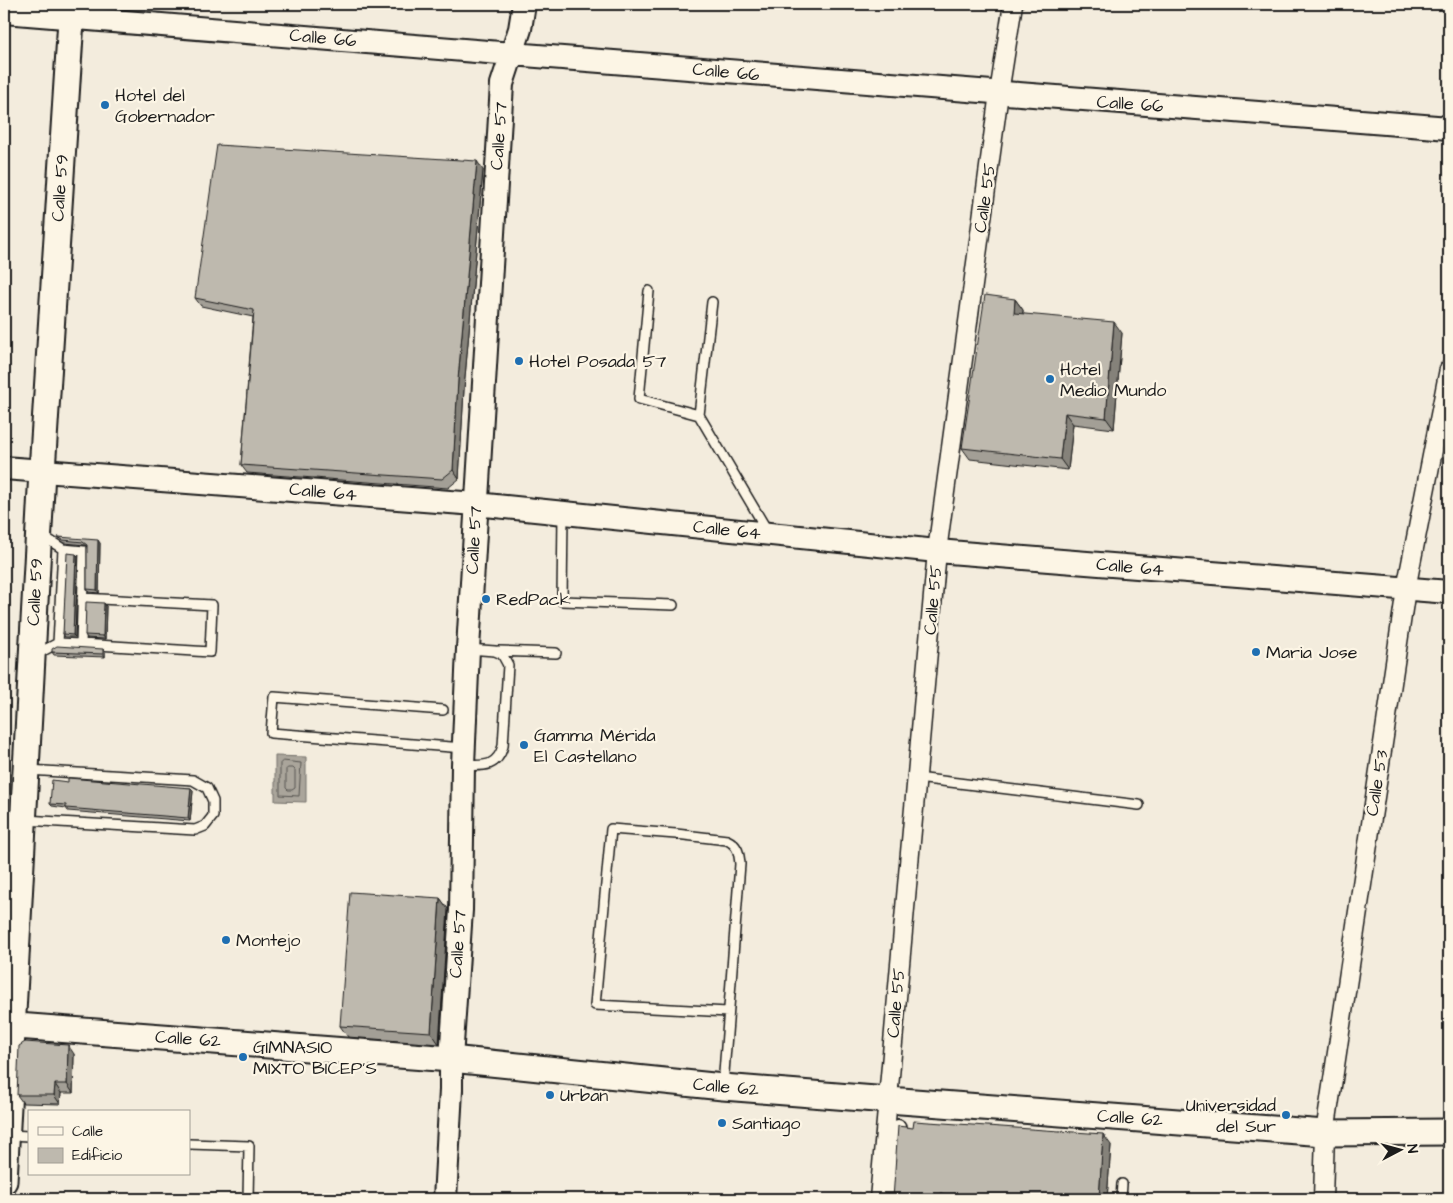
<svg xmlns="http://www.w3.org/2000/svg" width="1453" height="1203" font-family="'Architects Daughter',sans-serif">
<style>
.water{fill:#aaa59b;stroke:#716e68}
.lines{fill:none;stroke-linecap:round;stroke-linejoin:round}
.shore{stroke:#55534f;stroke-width:1}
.service-casing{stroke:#1c1c1c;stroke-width:12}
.pedestrian-casing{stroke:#1c1c1c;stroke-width:18}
.minor-casing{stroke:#1c1c1c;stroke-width:21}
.tertiary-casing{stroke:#1c1c1c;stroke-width:26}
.secondary-casing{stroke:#1c1c1c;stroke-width:29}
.service{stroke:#fcf5e5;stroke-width:9}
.pedestrian{stroke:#fcf5e5;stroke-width:14}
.minor{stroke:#fcf5e5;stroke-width:18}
.tertiary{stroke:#fcf5e5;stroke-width:22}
.secondary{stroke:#fcf5e5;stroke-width:25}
.wall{fill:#a39f96;stroke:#1c1c1c}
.shaded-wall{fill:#85827a;stroke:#1c1c1c}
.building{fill:#beb9ae;stroke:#1c1c1c}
.poi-dot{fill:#1f6fb2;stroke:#fcf5e5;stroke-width:2}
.labels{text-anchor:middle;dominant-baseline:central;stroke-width:4.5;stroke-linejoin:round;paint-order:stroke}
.street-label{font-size:18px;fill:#1c1c1c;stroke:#fcf5e5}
.poi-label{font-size:18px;fill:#1c1c1c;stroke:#fcf5e5;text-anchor:start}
</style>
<rect width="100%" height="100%" fill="#f3ecdd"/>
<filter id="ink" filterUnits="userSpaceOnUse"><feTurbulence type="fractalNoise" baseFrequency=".02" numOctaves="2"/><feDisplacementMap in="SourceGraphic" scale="10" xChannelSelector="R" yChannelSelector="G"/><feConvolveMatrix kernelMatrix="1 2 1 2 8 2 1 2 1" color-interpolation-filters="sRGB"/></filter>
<g filter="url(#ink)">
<path class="water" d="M 275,756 L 306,757 L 306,802 L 275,801 Z"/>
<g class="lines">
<path class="shore" d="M 283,761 L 301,763 L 299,796 L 280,795 L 280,764 Z
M 288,768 L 293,768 L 295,770 L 295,788 L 292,790 L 288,790 L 286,788 L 286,770 Z"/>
<defs>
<path id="service" d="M 649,291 L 639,399 L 699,415
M 712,302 L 699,415 L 768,532
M 563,513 L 562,601 L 673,605
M 58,643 L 81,644 L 84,551 L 63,549
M 81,644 L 210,652 L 212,605 L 82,598
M 498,651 L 556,653
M 35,655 L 58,643 L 63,549 L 43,536
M 443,710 L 274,697 L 271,733 L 464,748
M 463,765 C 483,766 497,768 503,746 L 508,665 L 502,654 L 495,651 L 468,649
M 917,778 L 1139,805
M 25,820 L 195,830 L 205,826 L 213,816 L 213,801 L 207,788 L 193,780 L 28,770
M 4,821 L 21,822
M 723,1086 L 740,864 C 739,853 738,845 727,840 L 676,834 L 611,829 L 595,1005 L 728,1012
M 9,1135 L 29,1136
M 189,1144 L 249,1146 L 248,1199
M 1121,1199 L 1122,1184"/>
<path id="pedestrian" d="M 893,1199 L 898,1127"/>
<path id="minor" d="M 879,1199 L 937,551 L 999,93 L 1013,4
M 1323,1199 L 1325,1133 L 1406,589 L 1449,369"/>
<path id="tertiary" d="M 4,12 L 512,54 L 1449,128
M 4,468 L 476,504 L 937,551 L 1449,592
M 445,1199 L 451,1090 L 451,1059 L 461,910 L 463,765 L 468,649 L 502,84 L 520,29 L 524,4"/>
<path id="secondary" d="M 4,1025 L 451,1059 L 723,1087 L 888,1100 L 1325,1133 L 1449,1132
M 4,1181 L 42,471 L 72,4"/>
</defs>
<use href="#service" class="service-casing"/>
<use href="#pedestrian" class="pedestrian-casing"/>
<use href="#minor" class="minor-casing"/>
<use href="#tertiary" class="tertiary-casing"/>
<use href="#secondary" class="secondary-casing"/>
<use href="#service" class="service"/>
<use href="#pedestrian" class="pedestrian"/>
<use href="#minor" class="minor"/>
<use href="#tertiary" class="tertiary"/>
<use href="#secondary" class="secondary"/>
</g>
<path class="wall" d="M 483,170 L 464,389 L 459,479 L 448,488 L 247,473 L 241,465 L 253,317 L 201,306 L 195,298 Z
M 1015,299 L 1023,310 L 1023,314 L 1122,333 L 1114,429 L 1073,424 L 1068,470 L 970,459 L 962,448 Z
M 58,537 L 100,543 L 99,593 L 89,592 L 87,589 L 87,546 L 85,545 L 65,543 L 60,540 Z
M 78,557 L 75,637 L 65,637 L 63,634 Z
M 106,606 L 105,639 L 87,638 L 85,635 Z
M 52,652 L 105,652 L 105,657 L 54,655 Z
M 68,782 L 191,788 L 193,791 L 190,821 L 68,811 L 66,808 L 52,806 L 50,804 Z
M 440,898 L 448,909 L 439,1044 L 348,1037 L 340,1026 Z
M 74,1054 L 73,1093 L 61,1093 L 60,1104 L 23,1103 L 17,1095 Z
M 1111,1145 L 1107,1199 L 893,1199 Z"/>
<path class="shaded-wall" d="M 477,161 L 483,170 L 464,389 L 459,479 L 453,470 L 458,380 Z
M 1015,299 L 1023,310 L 1022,324 L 1014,313 Z
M 1114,322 L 1122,333 L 1114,429 L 1106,418 Z
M 1065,413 L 1073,424 L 1068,470 L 1060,459 Z
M 98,540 L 100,543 L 99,593 L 97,590 Z
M 76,554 L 78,557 L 75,637 L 73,635 Z
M 104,603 L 106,606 L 105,639 L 103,636 Z
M 103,649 L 105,652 L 105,657 L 103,654 Z
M 191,788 L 193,791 L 190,821 L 188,818 Z
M 440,898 L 448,909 L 439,1044 L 431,1032 Z
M 68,1045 L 74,1054 L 73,1093 L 67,1084 Z
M 55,1084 L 61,1093 L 60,1104 L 54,1095 Z
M 1103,1134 L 1111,1145 L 1107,1199 L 1099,1199 Z
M 941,1193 L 946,1199 L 941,1199 Z"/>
<path class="building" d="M 217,145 L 477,161 L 458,380 L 453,470 L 442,479 L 241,465 L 254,310 L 195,298 Z
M 985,295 L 1015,299 L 1014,313 L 1114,322 L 1106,418 L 1065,413 L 1060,459 L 962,448 Z
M 58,537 L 98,540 L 97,590 L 87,589 L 87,545 L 83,542 L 63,540 Z
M 67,553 L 76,554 L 73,635 L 63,634 Z
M 86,602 L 104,603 L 103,636 L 85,635 Z
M 57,646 L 103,649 L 103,654 L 52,652 L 52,649 Z
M 68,778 L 191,788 L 188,818 L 66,808 L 66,805 L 50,804 L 52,780 L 68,782 Z
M 350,892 L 440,898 L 431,1032 L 340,1026 Z
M 25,1042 L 68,1045 L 67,1084 L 55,1084 L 54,1095 L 17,1095 L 19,1046 Z
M 914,1121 L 1103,1134 L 1099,1199 L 959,1199 L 941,1193 L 941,1199 L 893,1199 L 898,1126 L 913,1128 Z"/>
</g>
<g class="poi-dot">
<circle cx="105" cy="105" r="5"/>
<circle cx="519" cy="361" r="5"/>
<circle cx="1050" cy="379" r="5"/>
<circle cx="486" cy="599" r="5"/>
<circle cx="1256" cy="652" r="5"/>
<circle cx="524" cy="745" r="5"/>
<circle cx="226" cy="940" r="5"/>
<circle cx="243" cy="1057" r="5"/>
<circle cx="550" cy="1095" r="5"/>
<circle cx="1286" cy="1115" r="5"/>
<circle cx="722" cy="1123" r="5"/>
</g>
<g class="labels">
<g class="street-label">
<text transform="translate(323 38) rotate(5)">Calle 66</text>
<text transform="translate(726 72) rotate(5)">Calle 66</text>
<text transform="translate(1130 104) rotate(4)">Calle 66</text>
<text transform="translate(499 136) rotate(-86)">Calle 57</text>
<text transform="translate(60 188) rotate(-86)">Calle 59</text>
<text transform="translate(985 198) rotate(-82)">Calle 55</text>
<text transform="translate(323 492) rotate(5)">Calle 64</text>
<text transform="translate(727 530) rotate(6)">Calle 64</text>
<text transform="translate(474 540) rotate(-87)">Calle 57</text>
<text transform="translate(1130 567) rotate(5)">Calle 64</text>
<text transform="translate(35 592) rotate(-87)">Calle 59</text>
<text transform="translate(933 600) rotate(-85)">Calle 55</text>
<text transform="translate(1377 783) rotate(-81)">Calle 53</text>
<text transform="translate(458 944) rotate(-86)">Calle 57</text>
<text transform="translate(896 1003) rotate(-85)">Calle 55</text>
<text transform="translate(188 1039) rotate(4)">Calle 62</text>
<text transform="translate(726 1087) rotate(5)">Calle 62</text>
<text transform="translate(1130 1118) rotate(4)">Calle 62</text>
</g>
<g class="poi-label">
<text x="115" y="95">Hotel del<tspan x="115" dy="21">Gobernador</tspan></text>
<text x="529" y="361">Hotel Posada 57</text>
<text x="1060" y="369">Hotel<tspan x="1060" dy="21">Medio Mundo</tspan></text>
<text x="496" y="599">RedPack</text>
<text x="1266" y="652">Maria Jose</text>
<text x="534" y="735">Gamma Mérida<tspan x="534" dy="21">El Castellano</tspan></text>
<text x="236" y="940">Montejo</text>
<text x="253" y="1047">GIMNASIO<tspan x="253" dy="21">MIXTO BICEP'S</tspan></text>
<text x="560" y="1095">Urban</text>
<text x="1276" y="1105" text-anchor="end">Universidad<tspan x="1276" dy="21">del Sur</tspan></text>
<text x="732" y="1123">Santiago</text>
</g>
</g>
<rect width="1453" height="1203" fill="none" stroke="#fcf5e5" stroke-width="20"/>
<rect x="10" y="10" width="1433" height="1183" fill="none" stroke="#1c1c1c" stroke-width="2" filter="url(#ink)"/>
<rect x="28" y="1110" width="162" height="65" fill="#fcf5e5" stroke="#a29e95"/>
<rect x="38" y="1127" width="25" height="8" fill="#fcf5e5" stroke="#a29e95"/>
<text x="72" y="1136" font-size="15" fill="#1c1c1c">Calle</text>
<rect x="38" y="1148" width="25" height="15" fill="#beb9ae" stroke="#a29e95"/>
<text x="72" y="1160" font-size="15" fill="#1c1c1c">Edificio</text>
<g transform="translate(1400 1150) rotate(84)" stroke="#fcf5e5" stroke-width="4" paint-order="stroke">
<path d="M0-4L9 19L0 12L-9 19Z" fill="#1c1c1c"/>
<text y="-8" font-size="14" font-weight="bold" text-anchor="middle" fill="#1c1c1c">N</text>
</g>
</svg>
